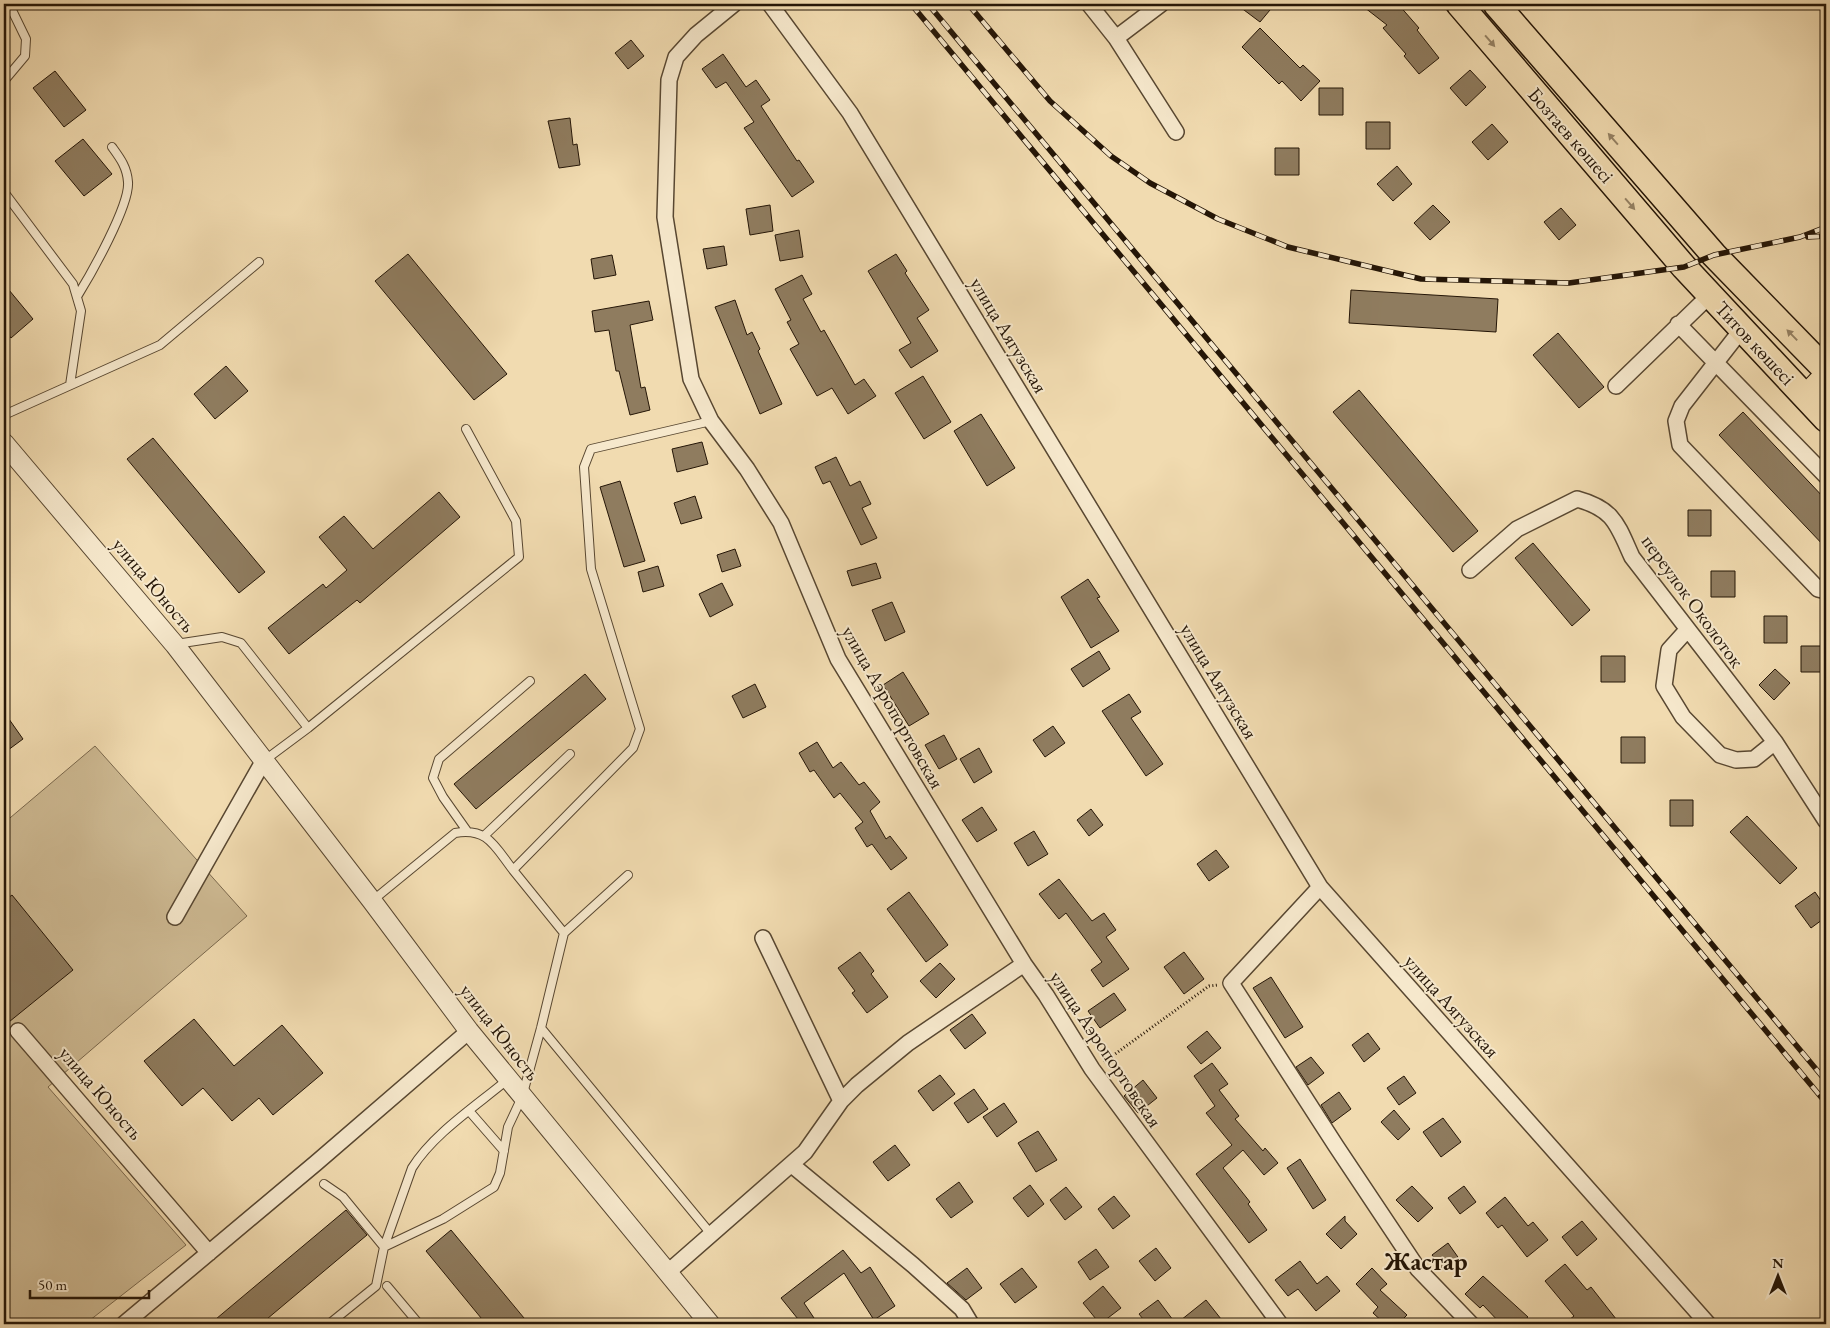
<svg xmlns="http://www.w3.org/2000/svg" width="1830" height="1328" font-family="'EB Garamond',serif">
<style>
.green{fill:#ceba93;stroke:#7a684d}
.building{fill:#8f7c5f;stroke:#251607}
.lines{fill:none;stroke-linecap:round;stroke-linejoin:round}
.service-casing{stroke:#584731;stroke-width:10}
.minor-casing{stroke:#584731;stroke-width:18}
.tertiary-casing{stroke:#584731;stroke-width:21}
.primary-casing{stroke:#251607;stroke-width:26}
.trunk-casing{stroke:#251607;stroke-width:28}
.path{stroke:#251607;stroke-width:3;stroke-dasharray:1 2.5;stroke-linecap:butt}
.service{stroke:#f6e8cc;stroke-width:8}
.minor{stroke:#f6e8cc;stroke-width:15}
.tertiary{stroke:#f6e8cc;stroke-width:19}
.primary{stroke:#f1dbb0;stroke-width:24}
.trunk{stroke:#f1dbb0;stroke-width:25}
.rail-casing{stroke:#251607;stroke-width:5.5}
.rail{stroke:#f6e8cc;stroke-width:4;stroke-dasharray:11;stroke-linecap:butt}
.oneway{fill:#958264}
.labels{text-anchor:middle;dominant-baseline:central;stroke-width:4;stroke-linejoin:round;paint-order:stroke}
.street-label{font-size:20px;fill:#251607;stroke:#f6e8cc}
.district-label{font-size:25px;font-weight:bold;fill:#251607;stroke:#f6e8cc}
</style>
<rect width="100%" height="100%" fill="#f1dbb0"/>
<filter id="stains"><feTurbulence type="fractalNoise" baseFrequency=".004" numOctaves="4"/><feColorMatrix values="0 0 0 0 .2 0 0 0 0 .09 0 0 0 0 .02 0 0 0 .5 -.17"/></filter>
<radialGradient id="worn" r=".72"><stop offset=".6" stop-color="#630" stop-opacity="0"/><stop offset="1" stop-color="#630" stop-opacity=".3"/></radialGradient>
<path class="green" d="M 95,746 L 247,916 L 48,1087 L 186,1245 L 85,1324 L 4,1324 L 4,823 Z"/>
<path class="building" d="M 1236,4 L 1275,4 L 1260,22 Z
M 1360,4 L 1398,4 L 1419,28 L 1417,30 L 1439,58 L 1419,74 L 1404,56 L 1406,54 L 1383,28 L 1387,25 Z
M 1260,28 L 1300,68 L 1303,65 L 1320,81 L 1301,101 L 1282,81 L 1279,84 L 1242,47 Z
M 631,40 L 644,56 L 628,69 L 615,53 Z
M 723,54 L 746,87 L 756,80 L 770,100 L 761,106 L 797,161 L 799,160 L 814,182 L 792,197 L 744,128 L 754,122 L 726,82 L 716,88 L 702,69 Z
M 1470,70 L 1486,87 L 1466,106 L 1450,88 Z
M 55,71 L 86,110 L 64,127 L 33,88 Z
M 1319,88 L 1343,88 L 1343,115 L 1319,115 Z
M 570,118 L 573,145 L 577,144 L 580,165 L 559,168 L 548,121 Z
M 1366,122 L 1390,122 L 1390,149 L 1366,149 Z
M 1492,124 L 1508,142 L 1488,160 L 1472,142 Z
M 83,139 L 112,174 L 84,196 L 55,161 Z
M 1275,148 L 1299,148 L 1299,175 L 1275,175 Z
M 1397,166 L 1412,184 L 1393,201 L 1377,184 Z
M 770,205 L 773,231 L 750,235 L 746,209 Z
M 1433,205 L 1450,222 L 1430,240 L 1414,223 Z
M 1561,208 L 1576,225 L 1559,240 L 1544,222 Z
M 799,230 L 803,257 L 780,261 L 775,235 Z
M 724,246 L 727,265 L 707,269 L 703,249 Z
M 408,254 L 507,374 L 474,400 L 375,281 Z
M 896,254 L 907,271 L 905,273 L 929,310 L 917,318 L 938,351 L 911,368 L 899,350 L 911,343 L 868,271 Z
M 612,255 L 616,275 L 594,279 L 591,259 Z
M 802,275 L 812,294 L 803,299 L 821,332 L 824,330 L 855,385 L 864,379 L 876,396 L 848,414 L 832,388 L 817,396 L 790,349 L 799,344 L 787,322 L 791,320 L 775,289 Z
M 4,284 L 33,319 L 11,338 L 4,329 Z
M 1351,290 L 1498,299 L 1496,332 L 1349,323 Z
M 735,300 L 747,335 L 752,332 L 760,349 L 758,351 L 782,404 L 760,414 L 715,307 Z
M 649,301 L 653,320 L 630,325 L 641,388 L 645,387 L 650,410 L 630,415 L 619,371 L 616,371 L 609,330 L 595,332 L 592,311 Z
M 1558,333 L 1604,387 L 1579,408 L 1533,355 Z
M 226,366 L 248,391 L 215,419 L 194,394 Z
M 923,376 L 951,422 L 924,439 L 895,393 Z
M 1359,390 L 1478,531 L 1453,552 L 1333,412 Z
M 1743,412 L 1826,500 L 1826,548 L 1719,435 Z
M 981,414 L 1015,468 L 987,486 L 954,431 Z
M 153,438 L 265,572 L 239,593 L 127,459 Z
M 702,442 L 708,464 L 677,472 L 672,449 Z
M 836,457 L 850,486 L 860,481 L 871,504 L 862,508 L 877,538 L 861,545 L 830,481 L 823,484 L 815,467 Z
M 620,481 L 645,561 L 624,567 L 600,487 Z
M 439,492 L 460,517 L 360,603 L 357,600 L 289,654 L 268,628 L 323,584 L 326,588 L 347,570 L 319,537 L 344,516 L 373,549 Z
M 695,496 L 702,518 L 681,524 L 674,503 Z
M 1688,510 L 1711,510 L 1711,536 L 1688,536 Z
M 1533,543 L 1590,610 L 1572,626 L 1515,558 Z
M 735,549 L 741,566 L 722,572 L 717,555 Z
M 876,563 L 881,578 L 852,586 L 847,571 Z
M 658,566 L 664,586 L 643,592 L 638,572 Z
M 1711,571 L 1735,571 L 1735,597 L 1711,597 Z
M 1088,579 L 1100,597 L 1097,598 L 1119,631 L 1091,648 L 1061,597 Z
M 722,583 L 733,605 L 710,617 L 699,594 Z
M 892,602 L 905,632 L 885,641 L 872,610 Z
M 1764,616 L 1787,616 L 1787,643 L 1764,643 Z
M 1801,646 L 1825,646 L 1825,672 L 1801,672 Z
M 1099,651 L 1110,669 L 1083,687 L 1071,669 Z
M 1601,656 L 1625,656 L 1625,682 L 1601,682 Z
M 1775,669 L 1790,683 L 1774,700 L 1759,685 Z
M 903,672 L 929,714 L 909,726 L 883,685 Z
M 585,674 L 606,699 L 476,809 L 454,784 Z
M 755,684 L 766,707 L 743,718 L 732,696 Z
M 1129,694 L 1141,712 L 1131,718 L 1163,764 L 1146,776 L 1102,711 Z
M 4,712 L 23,739 L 4,753 Z
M 1053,726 L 1065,743 L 1045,757 L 1033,740 Z
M 944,735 L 957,759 L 939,769 L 925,745 Z
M 1621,737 L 1645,737 L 1645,763 L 1621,763 Z
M 817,742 L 833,768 L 841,762 L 859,785 L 864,782 L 880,802 L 870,811 L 886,839 L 890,836 L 907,858 L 891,870 L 872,844 L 867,847 L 855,828 L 863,822 L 840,793 L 834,798 L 814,770 L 810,772 L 799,753 Z
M 979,748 L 992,772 L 974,783 L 960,759 Z
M 1670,800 L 1693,800 L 1693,826 L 1670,826 Z
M 982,807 L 997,830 L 977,842 L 962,820 Z
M 1091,809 L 1103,825 L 1089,836 L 1077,820 Z
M 1747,816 L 1797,868 L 1780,884 L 1730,832 Z
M 1034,831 L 1048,854 L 1028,866 L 1014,843 Z
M 1216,850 L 1229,867 L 1209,881 L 1197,864 Z
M 1059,879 L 1092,921 L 1104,913 L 1116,930 L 1106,937 L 1129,969 L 1103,987 L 1091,970 L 1102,962 L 1066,913 L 1059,919 L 1039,894 Z
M 909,892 L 948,945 L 926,962 L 887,909 Z
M 1815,892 L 1826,908 L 1826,917 L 1811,928 L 1795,906 Z
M 12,895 L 73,970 L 4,1026 L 4,901 Z
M 860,952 L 874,971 L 871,974 L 888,997 L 867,1013 L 852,993 L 855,991 L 838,968 Z
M 1184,952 L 1204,979 L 1184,994 L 1164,967 Z
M 940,963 L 955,979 L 936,998 L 920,981 Z
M 1271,977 L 1303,1027 L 1285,1038 L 1253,988 Z
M 1114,993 L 1126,1010 L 1100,1028 L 1088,1011 Z
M 972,1014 L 986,1033 L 965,1049 L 950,1030 Z
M 194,1019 L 234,1066 L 282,1025 L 323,1073 L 273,1115 L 259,1098 L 232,1121 L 203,1088 L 182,1106 L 144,1061 Z
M 1207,1031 L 1221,1048 L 1201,1064 L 1187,1047 Z
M 1368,1033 L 1380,1049 L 1364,1062 L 1352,1045 Z
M 1311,1057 L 1324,1073 L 1308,1085 L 1296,1067 Z
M 1212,1063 L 1228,1084 L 1219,1090 L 1239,1116 L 1235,1119 L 1263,1151 L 1265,1148 L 1278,1163 L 1264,1175 L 1243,1150 L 1223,1168 L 1250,1202 L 1248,1204 L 1267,1230 L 1249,1243 L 1196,1174 L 1232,1145 L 1206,1113 L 1215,1106 L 1194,1076 Z
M 940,1075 L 955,1094 L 933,1111 L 918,1091 Z
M 1404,1076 L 1416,1093 L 1399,1105 L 1387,1088 Z
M 1143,1080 L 1157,1098 L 1138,1113 L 1124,1096 Z
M 974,1089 L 988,1109 L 968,1123 L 954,1103 Z
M 1339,1092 L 1351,1109 L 1332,1123 L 1321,1105 Z
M 1004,1103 L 1017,1122 L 997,1137 L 983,1117 Z
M 1394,1110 L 1410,1129 L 1398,1140 L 1381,1122 Z
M 1443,1118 L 1461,1142 L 1441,1157 L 1423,1132 Z
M 1038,1131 L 1057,1160 L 1036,1172 L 1018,1143 Z
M 895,1145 L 910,1165 L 888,1181 L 873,1162 Z
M 1300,1159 L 1326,1200 L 1313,1209 L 1287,1168 Z
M 959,1182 L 973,1202 L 951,1218 L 936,1199 Z
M 1030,1185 L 1044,1204 L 1028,1217 L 1013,1198 Z
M 1412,1186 L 1433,1208 L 1418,1222 L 1396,1200 Z
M 1464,1186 L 1476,1202 L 1460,1214 L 1448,1198 Z
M 1066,1187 L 1082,1207 L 1065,1220 L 1050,1200 Z
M 1114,1196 L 1130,1216 L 1113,1229 L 1098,1209 Z
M 1505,1197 L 1528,1226 L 1533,1222 L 1548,1240 L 1527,1257 L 1502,1225 L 1498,1228 L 1486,1213 Z
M 346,1210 L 367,1235 L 261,1324 L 210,1324 Z
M 1345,1216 L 1345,1221 L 1357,1234 L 1341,1249 L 1326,1234 Z
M 1582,1221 L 1597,1239 L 1577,1256 L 1562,1237 Z
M 451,1230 L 529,1324 L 486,1324 L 426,1251 Z
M 1448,1243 L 1460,1260 L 1444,1271 L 1432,1255 Z
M 1156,1248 L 1171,1268 L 1155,1281 L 1139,1261 Z
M 1096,1249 L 1109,1267 L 1090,1280 L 1078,1262 Z
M 843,1250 L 861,1273 L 870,1267 L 895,1306 L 874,1320 L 844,1273 L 804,1303 L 818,1324 L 802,1324 L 781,1298 Z
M 1300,1261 L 1317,1284 L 1327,1276 L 1340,1291 L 1316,1311 L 1298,1289 L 1288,1296 L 1275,1280 Z
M 1565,1264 L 1587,1290 L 1591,1287 L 1620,1324 L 1564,1324 L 1574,1316 L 1545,1281 Z
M 967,1268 L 982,1288 L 966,1300 L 947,1283 Z
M 1022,1268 L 1037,1287 L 1015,1303 L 1000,1284 Z
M 1372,1268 L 1387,1284 L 1380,1290 L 1407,1315 L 1398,1324 L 1385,1324 L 1373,1313 L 1378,1307 L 1356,1284 Z
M 1483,1276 L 1528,1317 L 1520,1324 L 1501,1324 L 1483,1305 L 1480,1308 L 1465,1294 Z
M 1103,1286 L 1121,1308 L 1100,1324 L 1083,1303 Z
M 1158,1300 L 1176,1324 L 1206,1300 L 1225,1324 L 1147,1324 L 1139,1314 Z"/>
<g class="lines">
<defs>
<path id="service" d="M 4,81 L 25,56 L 26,39 L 9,4
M 4,192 L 73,284 L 81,311 L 70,385
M 78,295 C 91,274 130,205 128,182 C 127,167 120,158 112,147
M 4,415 L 160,345 L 259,262
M 176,644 L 222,637 L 241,643 L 308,728
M 265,760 L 308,728 L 519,557 L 516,521 L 466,429
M 467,831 L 443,797 L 433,778 L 439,759 L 530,681
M 485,835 L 570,754
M 372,901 L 455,833 C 488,827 495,847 513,870
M 564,933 L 628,875
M 541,1028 L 711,1234
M 470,1112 L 504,1151
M 324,1184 L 343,1197 L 384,1247
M 384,1247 L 443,1219 L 494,1187 L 500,1173 L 508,1127 L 522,1097 L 541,1028 L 564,933 L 513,870 L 633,748 L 640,729 L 591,569 L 584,467 L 591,449 L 711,421
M 387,1286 L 419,1324
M 329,1324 L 376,1286 L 384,1247 L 412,1168 C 433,1134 476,1106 507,1080"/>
<path id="minor" d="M 734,4 L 696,35 L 676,57 L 669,80 L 665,217 L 691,379 L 711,421 L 747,469 L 781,523 L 838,659 L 1024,964 L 1046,995 L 1092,1069 L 1280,1324
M 770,4 L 850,113 L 1320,887 L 1708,1324
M 1089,4 L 1116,38
M 1161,4 L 1116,38 L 1176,132
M 1678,324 L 1826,476
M 1742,329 L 1682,406 L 1676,421 L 1680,445 L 1818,589 L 1826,591
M 1616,386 L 1710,295
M 1470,570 L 1517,529 L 1577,499 C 1614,509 1617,524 1632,557 L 1775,742 L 1826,821
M 1687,630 L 1669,650 L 1664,686 L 1683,717 L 1720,755 L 1736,760 L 1754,759 L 1775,742
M 1320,887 L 1231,983 L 1336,1146 L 1418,1269 L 1471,1324
M 175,917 L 264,760
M 763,938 L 841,1101
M 18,1031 L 209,1253
M 792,1165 L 913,1265 L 962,1309 L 971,1324
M 667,1273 L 805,1152 L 841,1101 L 857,1085 L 908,1043 L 1024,964
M 124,1324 L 316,1163 L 469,1031"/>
<path id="tertiary" d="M 4,443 L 175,645 L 372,901 L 469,1031 L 710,1324"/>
<path id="primary" d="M 1806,397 L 1826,376"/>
<path id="trunk" d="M 1459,4 L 1684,267 L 1826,419
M 1496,4 L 1714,255 L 1826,370"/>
</defs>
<use href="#service" class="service-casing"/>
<use href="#minor" class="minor-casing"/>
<use href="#tertiary" class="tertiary-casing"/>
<use href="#primary" class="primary-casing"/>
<use href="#trunk" class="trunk-casing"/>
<path class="path" d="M 1104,1062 L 1209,986 L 1218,985"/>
<use href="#service" class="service"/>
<use href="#minor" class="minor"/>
<use href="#tertiary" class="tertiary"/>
<use href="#primary" class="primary"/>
<use href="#trunk" class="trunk"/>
<defs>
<path id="rail" d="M 911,4 L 1826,1103
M 928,4 L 1826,1081
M 968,4 L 1050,101 L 1111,156 L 1150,183 L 1218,219 L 1288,247 L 1421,279 L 1569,283 L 1684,267 L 1714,255 L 1800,237 L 1826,227
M 1808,237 L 1826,236"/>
</defs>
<use href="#rail" class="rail-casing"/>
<use href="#rail" class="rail"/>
</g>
<defs><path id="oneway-solid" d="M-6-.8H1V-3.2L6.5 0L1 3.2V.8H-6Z" transform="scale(1.25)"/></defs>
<g class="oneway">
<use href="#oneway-solid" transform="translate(1490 41) rotate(49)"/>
<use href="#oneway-solid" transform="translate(1613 139) rotate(-131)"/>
<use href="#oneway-solid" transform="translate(1630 204) rotate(49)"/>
<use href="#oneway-solid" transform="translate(1792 335) rotate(-134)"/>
</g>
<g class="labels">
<g class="street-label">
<text transform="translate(1571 135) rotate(49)">Бозтаев көшесі</text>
<text transform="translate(1009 335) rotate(59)">улица Аягузская</text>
<text transform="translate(1755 343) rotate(47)">Титов көшесі</text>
<text transform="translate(154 585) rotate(50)">улица Юность</text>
<text transform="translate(1693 601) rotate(54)">переулок Околоток</text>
<text transform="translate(1219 681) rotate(59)">улица Аягузская</text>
<text transform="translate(893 707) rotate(60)">улица Аэропортовская</text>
<text transform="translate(1452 1006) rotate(48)">улица Аягузская</text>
<text transform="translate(500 1032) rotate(52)">улица Юность</text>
<text transform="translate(1106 1049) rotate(56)">улица Аэропортовская</text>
<text transform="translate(101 1093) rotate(49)">улица Юность</text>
</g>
<g class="district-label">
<text x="1426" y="1261">Жастар</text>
</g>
</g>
<rect width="1830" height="1328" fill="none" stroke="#f1dbb0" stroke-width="20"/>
<rect x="5" y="5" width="1820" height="1318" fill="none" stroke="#251607" stroke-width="2.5"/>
<rect x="10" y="10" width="1810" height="1308" fill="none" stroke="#251607"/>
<g transform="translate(1778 1276)" stroke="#f6e8cc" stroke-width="4" paint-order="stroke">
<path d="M0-4L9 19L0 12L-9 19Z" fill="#251607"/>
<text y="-8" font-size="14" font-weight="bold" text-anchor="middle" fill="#251607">N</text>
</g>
<path d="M30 1290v8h119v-8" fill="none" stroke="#251607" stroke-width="2.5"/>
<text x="38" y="1290" font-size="15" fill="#251607" stroke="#f6e8cc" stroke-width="4" paint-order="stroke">50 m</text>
<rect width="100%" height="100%" filter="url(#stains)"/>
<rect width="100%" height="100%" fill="url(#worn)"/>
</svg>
